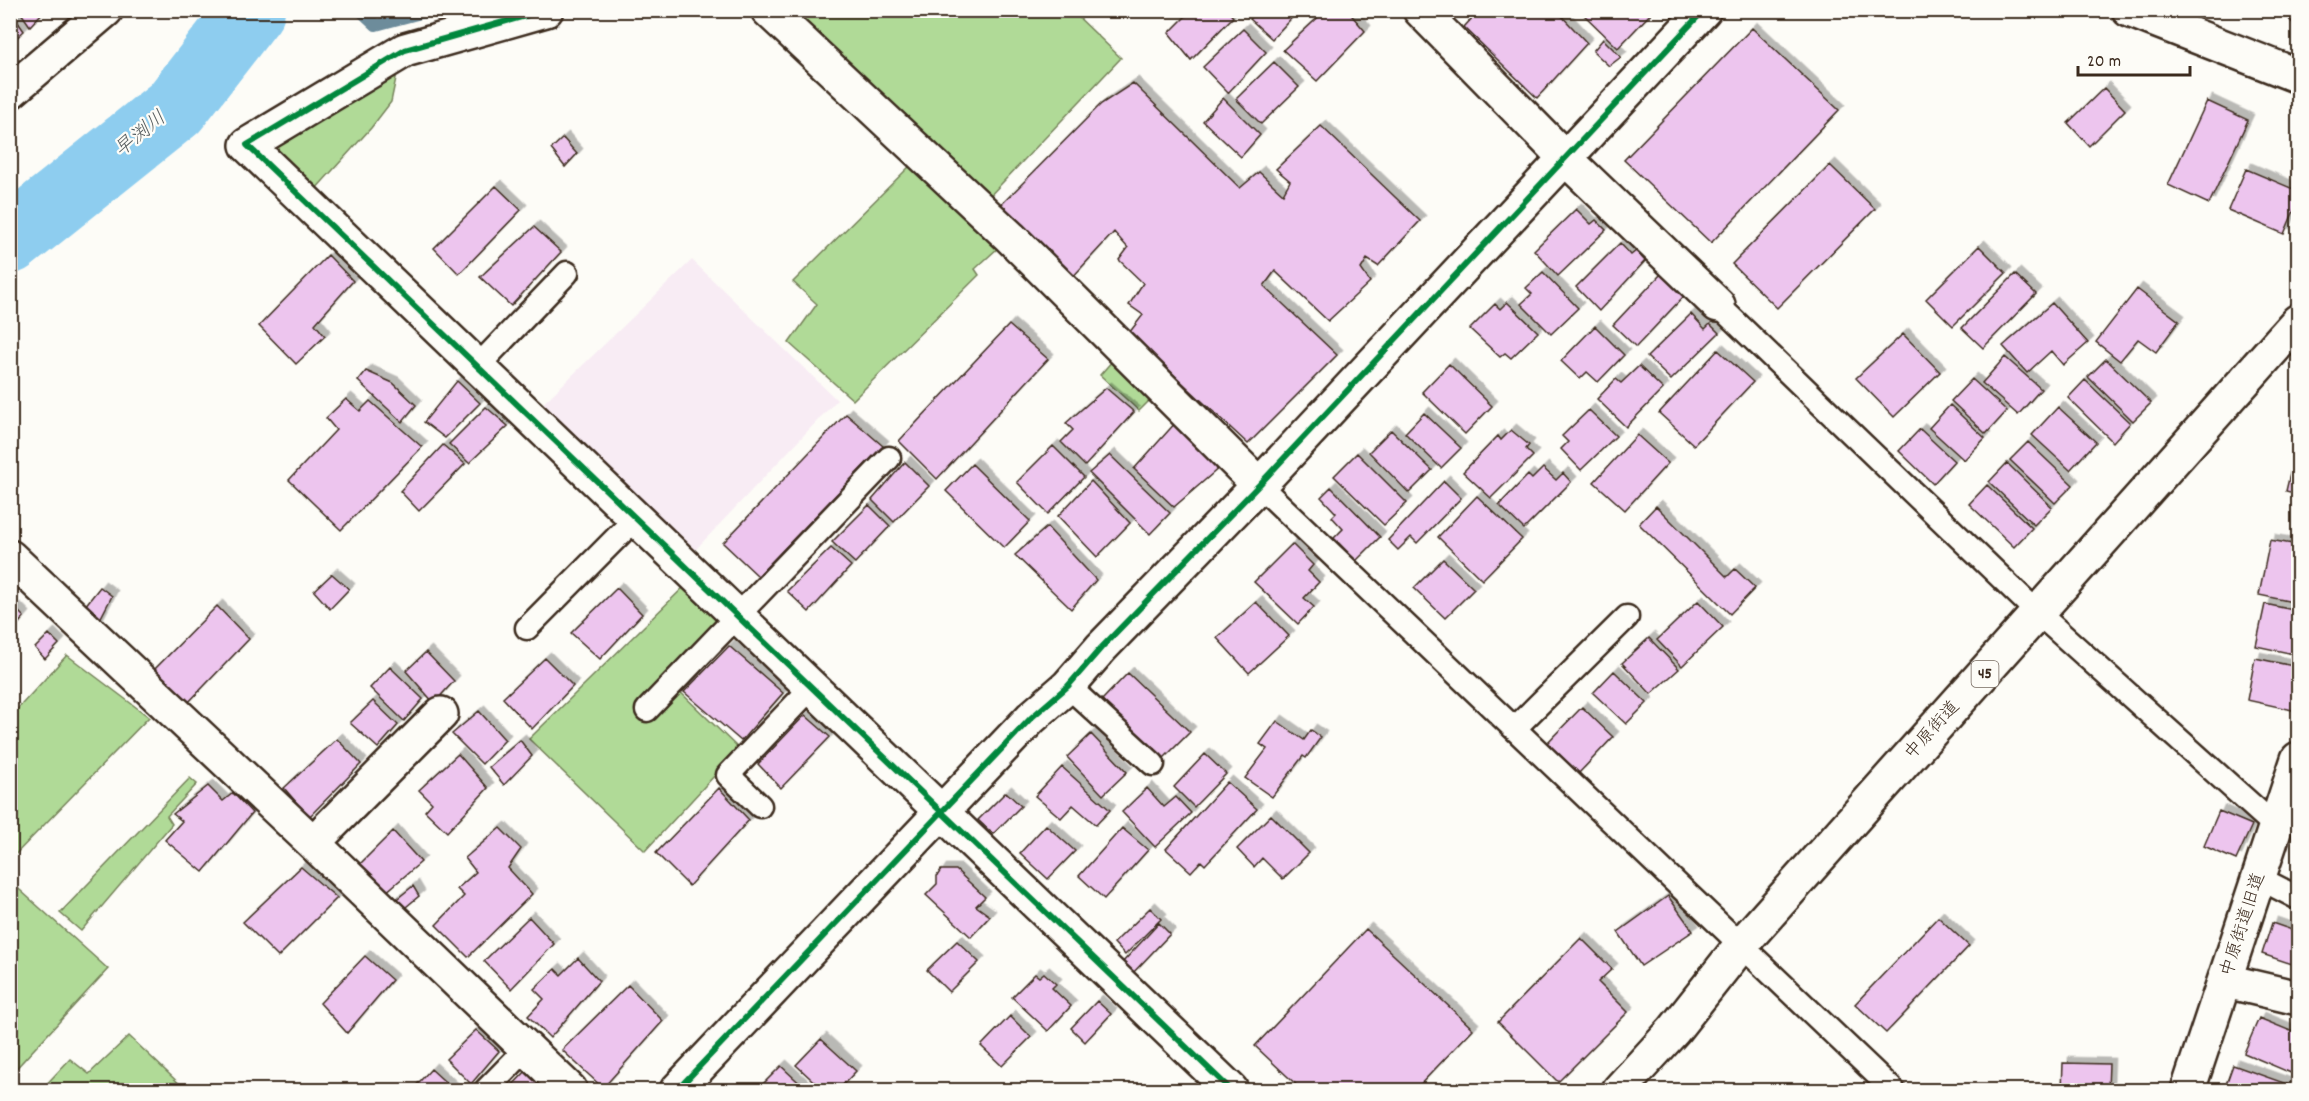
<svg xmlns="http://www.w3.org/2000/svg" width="2309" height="1101" font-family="Dekko,'Klee One',sans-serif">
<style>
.built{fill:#f8ecf4}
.green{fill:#b0da97;stroke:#76825a;stroke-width:1.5}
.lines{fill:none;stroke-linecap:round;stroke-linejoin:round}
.stream{stroke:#6d8c9b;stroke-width:12}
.river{stroke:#8ecdef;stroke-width:68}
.building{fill:#edc5ee;stroke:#3b2a1e;stroke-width:1.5;filter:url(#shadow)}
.lane-casing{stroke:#3b2a1e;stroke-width:27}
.street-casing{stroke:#3b2a1e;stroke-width:38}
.secondary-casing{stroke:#3b2a1e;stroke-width:38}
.primary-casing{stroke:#3b2a1e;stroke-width:38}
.lane{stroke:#fdfcf7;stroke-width:22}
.street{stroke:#fdfcf7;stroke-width:33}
.secondary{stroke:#fdfcf7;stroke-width:33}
.primary{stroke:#fdfcf7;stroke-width:33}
.cycleway-casing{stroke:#fdfcf7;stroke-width:10}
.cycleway{stroke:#00873e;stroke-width:6}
.labels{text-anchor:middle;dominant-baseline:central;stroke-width:4.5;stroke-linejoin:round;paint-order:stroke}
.shield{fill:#fdfcf7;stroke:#75695f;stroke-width:1.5}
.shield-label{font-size:16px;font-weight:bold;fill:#3b2a1e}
.street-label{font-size:18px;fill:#3b2a1e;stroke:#fdfcf7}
.water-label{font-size:20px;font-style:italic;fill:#545b5d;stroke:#fdfcf7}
</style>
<defs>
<filter id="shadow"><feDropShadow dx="5.5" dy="-5.5" stdDeviation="0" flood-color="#0004"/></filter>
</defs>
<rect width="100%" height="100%" fill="#fdfcf7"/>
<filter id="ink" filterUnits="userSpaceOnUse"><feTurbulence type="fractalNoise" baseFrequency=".0167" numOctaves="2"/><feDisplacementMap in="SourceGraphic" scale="12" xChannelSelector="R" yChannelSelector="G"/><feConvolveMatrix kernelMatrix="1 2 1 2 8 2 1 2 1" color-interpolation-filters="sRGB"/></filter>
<g filter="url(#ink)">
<path class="built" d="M 692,260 L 837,400 L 682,564 L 529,417 Z"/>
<path class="green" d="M 782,11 L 1072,11 L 1121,58 L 984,202 Z
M 401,54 L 391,102 L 371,128 L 304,202 L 247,145 Z
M 921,155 L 1010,237 L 975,269 L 979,275 L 853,400 L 789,343 L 817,304 L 793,282 Z
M 1113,360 L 1153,397 L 1139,411 L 1100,375 Z
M 695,576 L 737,617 L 672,684 L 739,749 L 645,851 L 529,739 Z
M 67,655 L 149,717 L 11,859 L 11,716 Z
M 190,778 L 197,784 L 167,816 L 172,824 L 81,931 L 60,913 Z
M 11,882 L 108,969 L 11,1074 Z
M 129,1036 L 186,1090 L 41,1090 L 70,1059 L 89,1074 Z"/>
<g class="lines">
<path class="stream" d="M 360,10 L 376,25 L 432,10"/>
<path class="river" d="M 10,240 L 175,108 L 251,10"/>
</g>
<path class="building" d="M 19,10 L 45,10 L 30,26 Z
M 1192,10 L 1227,10 L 1233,17 L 1191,60 L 1169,33 Z
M 1259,10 L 1299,10 L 1272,39 L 1250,19 Z
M 1326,10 L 1347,10 L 1365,31 L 1317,81 L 1283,50 Z
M 1468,10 L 1556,10 L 1587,43 L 1537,98 L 1464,27 L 1474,16 Z
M 1579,10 L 1654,10 L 1618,48 Z
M 2281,10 L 2298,10 L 2298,29 Z
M 10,11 L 24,31 L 10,44 Z
M 1752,28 L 1839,110 L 1711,243 L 1624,160 Z
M 1243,29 L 1266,52 L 1228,93 L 1203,67 Z
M 1603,39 L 1621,57 L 1609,66 L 1593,51 Z
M 1274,62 L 1299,87 L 1261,124 L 1236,99 Z
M 1133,83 L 1240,188 L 1259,172 L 1283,194 L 1290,181 L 1276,169 L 1321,126 L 1420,221 L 1378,266 L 1367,259 L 1361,269 L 1370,282 L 1328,321 L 1275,271 L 1264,286 L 1337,355 L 1248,444 L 1129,333 L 1143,315 L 1129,305 L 1143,283 L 1119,260 L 1128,248 L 1114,232 L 1070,280 L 997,209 L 1101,104 Z
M 2104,88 L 2125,110 L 2089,146 L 2068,123 Z
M 1223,98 L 1260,135 L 1241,157 L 1203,121 Z
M 2207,101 L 2248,120 L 2209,204 L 2168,185 Z
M 563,138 L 577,154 L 565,167 L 551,149 Z
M 1830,165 L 1875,209 L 1777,308 L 1732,264 Z
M 2246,169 L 2298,191 L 2298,201 L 2284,234 L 2228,210 Z
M 496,186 L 521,210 L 459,274 L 434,248 Z
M 1576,209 L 1591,224 L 1596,220 L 1606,230 L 1558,276 L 1534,250 Z
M 534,227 L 561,252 L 511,306 L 480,277 Z
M 1620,243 L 1631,255 L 1636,251 L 1645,261 L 1599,311 L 1576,287 Z
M 1979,246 L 2006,273 L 1953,326 L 1926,299 Z
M 328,255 L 353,281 L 315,324 L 325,336 L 296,364 L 259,326 Z
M 1543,272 L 1578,308 L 1551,334 L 1521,304 L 1532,294 L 1526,288 Z
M 1661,274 L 1684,296 L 1636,347 L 1613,325 Z
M 2015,274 L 2036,294 L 1983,348 L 1962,328 Z
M 2137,289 L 2179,321 L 2156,352 L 2138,339 L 2120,361 L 2096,342 Z
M 1507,302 L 1538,332 L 1511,358 L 1505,353 L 1500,357 L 1470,329 L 1495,304 L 1500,309 Z
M 2052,303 L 2088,343 L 2063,365 L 2051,351 L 2027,373 L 2003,346 Z
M 1691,314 L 1705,329 L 1710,324 L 1719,333 L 1671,380 L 1647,357 Z
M 1009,325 L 1048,359 L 937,479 L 899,441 Z
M 1595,326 L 1624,355 L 1598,382 L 1587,372 L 1580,379 L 1561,361 Z
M 1903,334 L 1940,372 L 1894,417 L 1856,378 Z
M 1718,350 L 1753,382 L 1694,445 L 1659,413 Z
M 2005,357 L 2041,389 L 2018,415 L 1982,383 Z
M 2106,359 L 2151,403 L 2133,421 L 2088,377 Z
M 1449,364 L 1492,406 L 1465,434 L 1422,392 Z
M 1639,366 L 1663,389 L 1626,427 L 1597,399 L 1616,379 L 1621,383 Z
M 366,371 L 393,383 L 416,405 L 402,422 L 358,381 Z
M 1972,379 L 2007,411 L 1986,434 L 1951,401 Z
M 2085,380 L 2130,423 L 2113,442 L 2068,398 Z
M 457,381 L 480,403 L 445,438 L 424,422 Z
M 1106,388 L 1134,412 L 1085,466 L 1061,442 L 1073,430 L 1066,423 Z
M 346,399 L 360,411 L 370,401 L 422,447 L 341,530 L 289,480 L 336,430 L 326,418 Z
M 1950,405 L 1985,438 L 1964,460 L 1929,428 Z
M 486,407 L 508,426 L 469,463 L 449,444 Z
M 2058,407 L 2096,442 L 2070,470 L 2032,435 Z
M 1589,410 L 1616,436 L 1581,470 L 1561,449 L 1568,442 L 1562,436 Z
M 1424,413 L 1461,448 L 1441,468 L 1405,433 Z
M 846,414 L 883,446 L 758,576 L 723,543 Z
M 1177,421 L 1220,467 L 1174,507 L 1134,469 Z
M 1920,429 L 1954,461 L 1933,484 L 1899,451 Z
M 1391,430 L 1432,470 L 1409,493 L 1369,452 Z
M 1511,430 L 1529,445 L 1526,449 L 1533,456 L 1491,498 L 1463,472 L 1498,436 L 1501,440 Z
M 1637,435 L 1668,463 L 1625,510 L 1594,482 Z
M 2298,440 L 2298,494 L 2286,491 Z
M 2028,442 L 2073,485 L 2055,503 L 2010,460 Z
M 443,445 L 465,464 L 419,511 L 400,491 Z
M 1053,446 L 1084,477 L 1048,514 L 1017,482 Z
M 1357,453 L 1407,503 L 1384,525 L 1334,476 Z
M 1110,455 L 1170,513 L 1150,534 L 1089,473 Z
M 905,462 L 929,486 L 894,522 L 872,500 Z
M 2007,463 L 2052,507 L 2034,525 L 1989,482 Z
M 972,464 L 1030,521 L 1004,548 L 946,491 Z
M 1543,468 L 1556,480 L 1563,473 L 1571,482 L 1524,529 L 1499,505 L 1528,475 L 1532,479 Z
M 1091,481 L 1130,523 L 1097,557 L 1058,516 Z
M 1444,481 L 1461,498 L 1417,543 L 1411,537 L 1398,550 L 1388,540 Z
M 1987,485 L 2032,528 L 2014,547 L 1969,504 Z
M 1331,487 L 1380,537 L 1356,561 L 1334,538 L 1343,529 L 1332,517 L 1336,513 L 1321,497 Z
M 1477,496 L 1522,539 L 1482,580 L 1438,537 Z
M 869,505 L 890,526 L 855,563 L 832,542 Z
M 1656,506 L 1727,577 L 1735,569 L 1755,588 L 1730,614 L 1639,524 Z
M 1047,527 L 1096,580 L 1071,609 L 1015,555 Z
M 2270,540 L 2298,545 L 2298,573 L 2293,602 L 2259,595 Z
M 1292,544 L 1313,565 L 1308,571 L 1319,582 L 1304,598 L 1314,607 L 1298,624 L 1254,582 Z
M 831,548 L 851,566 L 809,612 L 787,591 Z
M 1443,559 L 1474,589 L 1445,618 L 1414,588 Z
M 332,574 L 349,589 L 330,609 L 314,591 Z
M 100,587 L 112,596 L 97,625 L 81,611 Z
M 617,588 L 642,614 L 600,659 L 571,633 Z
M 1698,601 L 1723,627 L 1682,666 L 1657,640 Z
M 1256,602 L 1289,636 L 1249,673 L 1217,638 Z
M 2265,604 L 2298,611 L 2298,655 L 2256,646 Z
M 217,606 L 249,639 L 185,706 L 151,673 Z
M 15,608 L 24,617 L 12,631 L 10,614 Z
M 49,634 L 59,644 L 45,659 L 35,648 Z
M 1649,638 L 1679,669 L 1651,694 L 1622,663 Z
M 729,646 L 783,693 L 741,741 L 684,692 Z
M 426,652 L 454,681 L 434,703 L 406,671 Z
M 545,658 L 573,686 L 532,729 L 503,698 Z
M 2255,658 L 2298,667 L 2297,711 L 2247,700 Z
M 390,667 L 423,699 L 404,721 L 370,688 Z
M 1614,671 L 1647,703 L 1626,724 L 1593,693 Z
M 1128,673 L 1190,732 L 1163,759 L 1102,700 Z
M 373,701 L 398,725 L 378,748 L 350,723 Z
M 1582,707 L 1613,737 L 1579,773 L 1547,743 Z
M 479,711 L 505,740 L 482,764 L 452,734 Z
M 805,715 L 830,737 L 781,788 L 758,764 Z
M 1277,721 L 1304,740 L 1311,730 L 1321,737 L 1306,758 L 1303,756 L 1272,797 L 1245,778 L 1267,749 L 1260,744 Z
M 1091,734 L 1127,772 L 1103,795 L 1067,757 Z
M 337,739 L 361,764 L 309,817 L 284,788 Z
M 520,740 L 532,756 L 504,785 L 489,767 Z
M 458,754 L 488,788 L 447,832 L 425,811 L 432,803 L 419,790 Z
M 1205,754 L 1226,774 L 1194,807 L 1174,787 Z
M 1062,767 L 1110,810 L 1096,825 L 1073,805 L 1061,818 L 1035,796 Z
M 1227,782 L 1257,809 L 1205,865 L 1201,861 L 1191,872 L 1166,849 Z
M 208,786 L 223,801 L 233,793 L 252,813 L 203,872 L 165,840 L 182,821 L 173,814 Z
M 719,788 L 749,820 L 689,886 L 656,853 Z
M 1147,788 L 1164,807 L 1176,797 L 1191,813 L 1155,847 L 1122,812 Z
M 1006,792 L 1021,806 L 993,834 L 978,820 Z
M 2219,811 L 2252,825 L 2236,860 L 2204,846 Z
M 1271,815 L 1309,853 L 1283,879 L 1262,858 L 1254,867 L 1237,849 Z
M 1046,825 L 1075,851 L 1048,879 L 1020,853 Z
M 500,828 L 521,849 L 508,868 L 532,894 L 468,957 L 436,925 L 464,896 L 457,889 L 476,872 L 465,858 Z
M 1122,828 L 1148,850 L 1104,899 L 1079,876 Z
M 393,831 L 421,862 L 385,893 L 357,867 Z
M 301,867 L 337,898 L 278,957 L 243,922 Z
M 941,870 L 956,870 L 985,897 L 976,906 L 990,916 L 971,937 L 926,895 L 937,884 L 937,876 Z
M 413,886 L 419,896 L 400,912 L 393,902 Z
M 1668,896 L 1693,931 L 1641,966 L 1618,932 Z
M 1150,908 L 1161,919 L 1125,955 L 1114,943 Z
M 529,917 L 554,944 L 511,989 L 484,961 Z
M 1938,917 L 1969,946 L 1886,1033 L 1855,1004 Z
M 1159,923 L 1170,934 L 1132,974 L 1121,964 Z
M 2272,923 L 2298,932 L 2298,966 L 2262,954 Z
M 1366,929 L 1473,1029 L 1415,1090 L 1302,1090 L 1255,1046 Z
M 1581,938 L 1612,969 L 1598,982 L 1628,1012 L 1558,1082 L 1498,1022 Z
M 957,941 L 979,962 L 949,992 L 927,970 Z
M 365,956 L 392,980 L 347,1033 L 320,1003 Z
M 578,958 L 599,981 L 550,1038 L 528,1016 L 544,999 L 534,989 L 555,969 L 561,975 Z
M 1044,973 L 1056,984 L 1052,988 L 1071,1006 L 1048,1031 L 1012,997 L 1035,974 L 1039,977 Z
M 628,985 L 663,1021 L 603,1088 L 562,1050 Z
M 1097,1001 L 1111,1014 L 1085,1042 L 1071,1028 Z
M 1010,1016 L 1031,1037 L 1002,1066 L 981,1046 Z
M 2259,1018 L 2298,1034 L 2298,1076 L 2244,1053 Z
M 476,1030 L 499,1051 L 471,1084 L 446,1059 Z
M 821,1039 L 856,1071 L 838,1090 L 823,1090 L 796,1065 Z
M 2063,1063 L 2109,1064 L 2108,1090 L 2062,1090 Z
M 2233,1065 L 2298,1088 L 2298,1090 L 2224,1090 Z
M 781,1066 L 807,1090 L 757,1090 Z
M 431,1069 L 454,1090 L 412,1090 Z
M 528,1069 L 554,1090 L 508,1090 Z"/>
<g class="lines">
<defs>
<path id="lane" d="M 1718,305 L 2039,614 L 2275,826
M 477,367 L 567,273
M 1259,485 L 1893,1090
M 527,628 L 635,519
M 1068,686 L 1153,764
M 647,710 L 889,458
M 1515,728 L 1627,617
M 760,806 L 728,775 L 811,688
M 2259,878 L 2298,898
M 486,1090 L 526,1049"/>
<path id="street" d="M 546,10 L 405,50 L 247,145 L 1231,1090
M 768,10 L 1010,237 L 1259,485
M 1420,10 L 1566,159 L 1718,305
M 2129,10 L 2298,76
M 10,92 L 106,10
M 10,557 L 313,843 L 570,1090
M 313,843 L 441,714
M 2226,981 L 2298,998"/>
<path id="secondary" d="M 677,1090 L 1031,718 L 1068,686 L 1101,648 L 1259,485 L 1704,10
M 2188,1090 L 2298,759"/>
<path id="primary" d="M 1619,1090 L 1674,1030 L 1741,945 L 2298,321"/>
</defs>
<use href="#lane" class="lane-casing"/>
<use href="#street" class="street-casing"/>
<use href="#secondary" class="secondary-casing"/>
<use href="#primary" class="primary-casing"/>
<use href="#lane" class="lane"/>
<use href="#street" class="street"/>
<use href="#secondary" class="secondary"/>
<use href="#primary" class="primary"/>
<defs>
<path id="cycleway" d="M 546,10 L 405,50 L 247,145 L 1231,1090
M 677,1090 L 1031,718 L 1068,686 L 1101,648 L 1259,485 L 1704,10"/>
</defs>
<use href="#cycleway" class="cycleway-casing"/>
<use href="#cycleway" class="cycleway"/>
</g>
</g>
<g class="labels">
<rect class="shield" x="1971.5" y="661" width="27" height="26" rx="4.5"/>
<g class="shield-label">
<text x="1985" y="674">45</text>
</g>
<g class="street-label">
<text transform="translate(1933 731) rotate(-48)">中原街道</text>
<text transform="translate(2244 925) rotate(-72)">中原街道旧道</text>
</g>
<g class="water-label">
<text transform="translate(141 135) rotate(-39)">早渕川</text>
</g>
</g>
<rect width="2309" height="1101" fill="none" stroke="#fdfcf7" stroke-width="36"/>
<rect x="18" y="18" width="2273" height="1065" fill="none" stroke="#3b2a1e" stroke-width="2" filter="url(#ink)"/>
<path d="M2078 66v9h112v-9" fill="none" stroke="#3b2a1e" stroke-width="3"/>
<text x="2087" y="66" font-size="18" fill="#3b2a1e" stroke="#fdfcf7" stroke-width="4.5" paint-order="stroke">20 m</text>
</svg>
